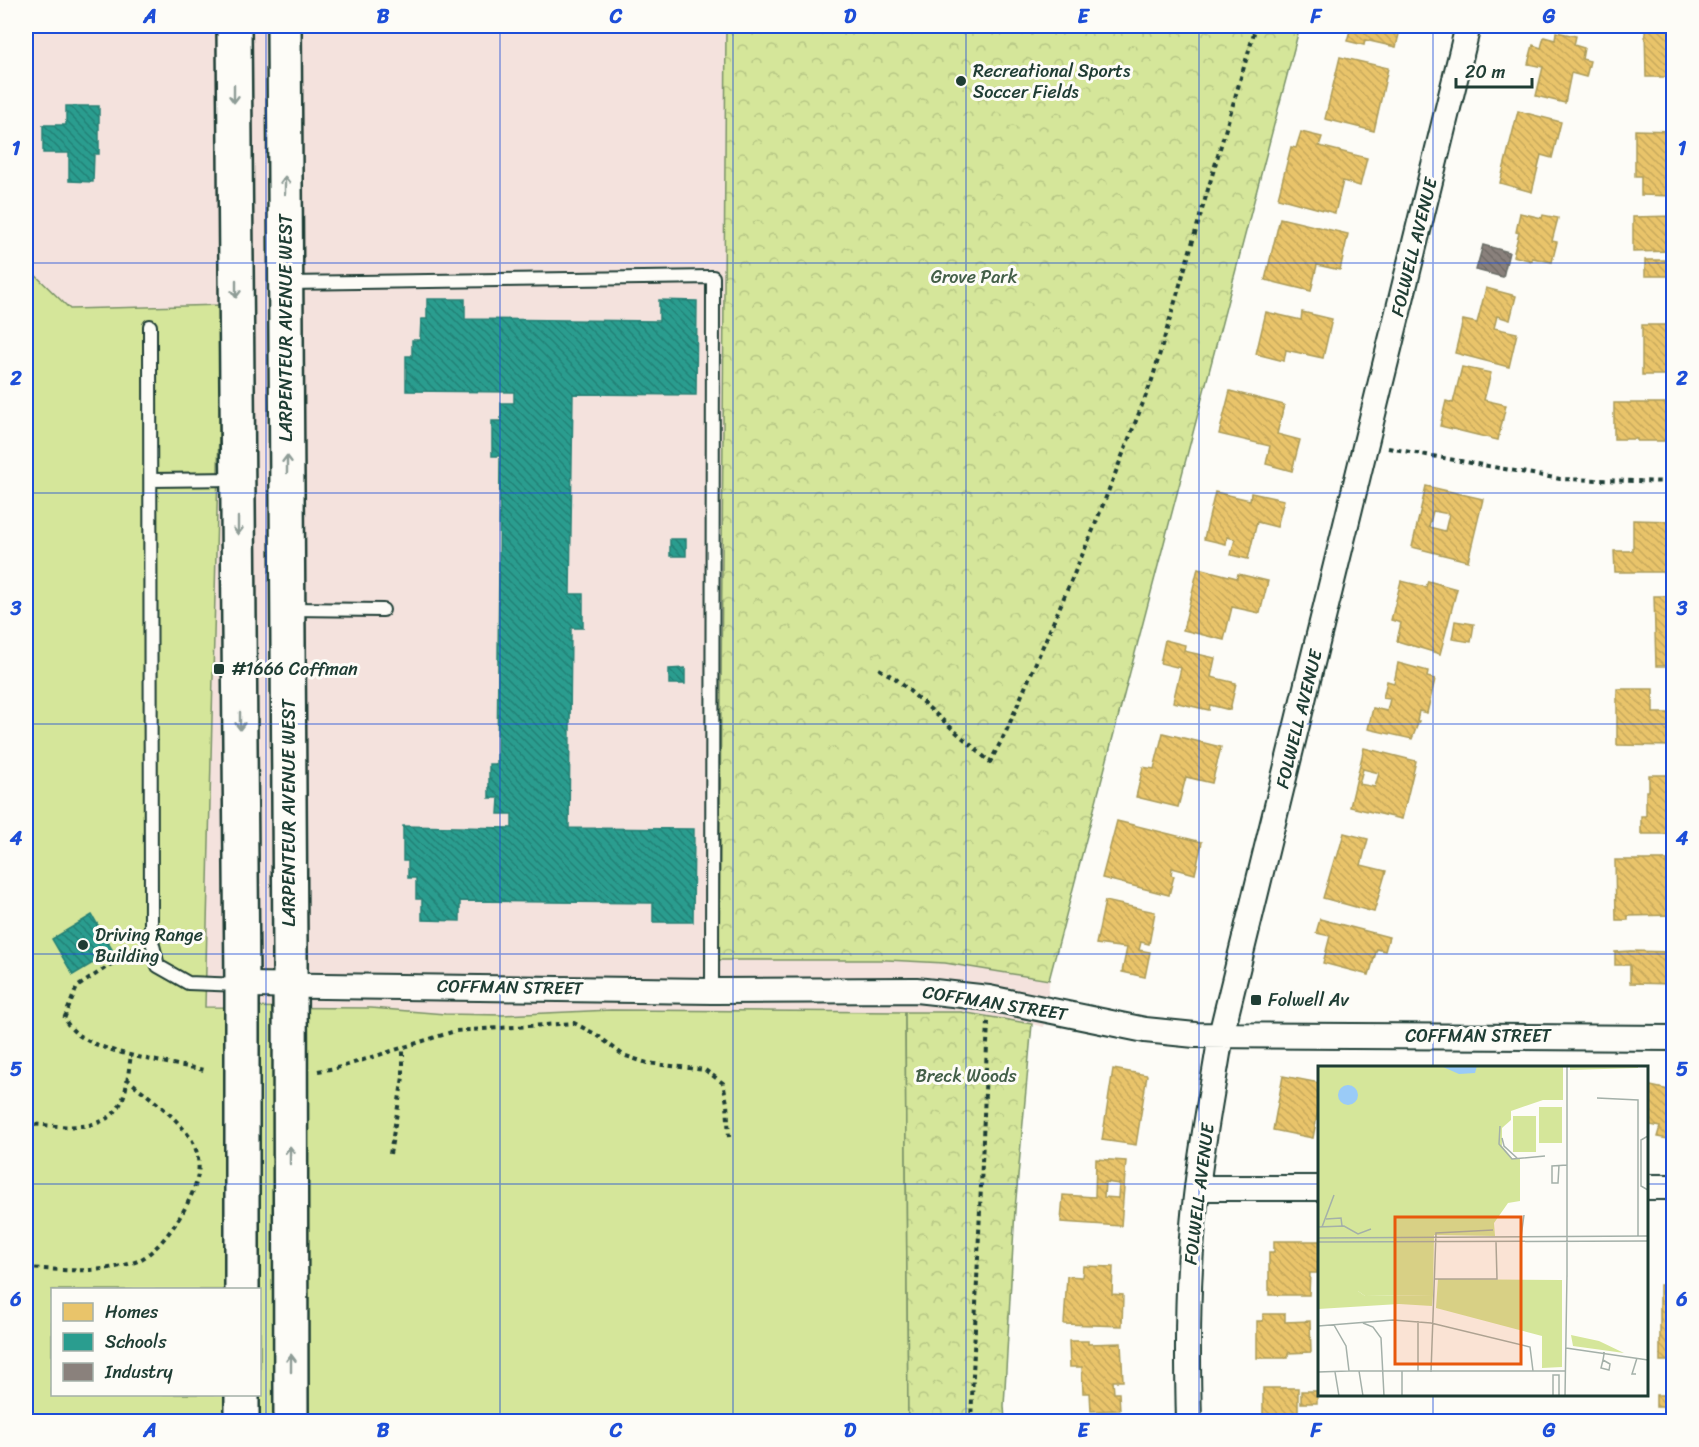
<svg xmlns="http://www.w3.org/2000/svg" width="1699" height="1447" font-family="Sriracha,sans-serif">
<style>
.built{fill:#f4e2dd;fill-rule:evenodd}
.grass{fill:#d5e69a;stroke:#7a9267;stroke-width:1.5;fill-rule:evenodd}
.forest{fill:url(#forest-crowns);stroke:#7a9267;stroke-width:1.5}
.homes{fill:url(#homes-back-hatch);stroke:#ac9c5a;stroke-width:1.5;fill-rule:evenodd}
.schools{fill:url(#schools-back-hatch);stroke:#278074;stroke-width:1.5}
.industry{fill:url(#industry-back-hatch);stroke:#6a6d66;stroke-width:1.5}
.lines{fill:none;stroke-linecap:round;stroke-linejoin:round}
.service-casing{stroke:#1f3d34;stroke-width:16}
.minor-casing{stroke:#1f3d34;stroke-width:28}
.secondary-casing{stroke:#1f3d34;stroke-width:38}
.path{stroke:#1f3d34;stroke-width:4;stroke-dasharray:4.5 4.5;stroke-linecap:butt}
.service{stroke:#fdfcf7;stroke-width:12}
.minor{stroke:#fdfcf7;stroke-width:24}
.secondary{stroke:#fdfcf7;stroke-width:33}
.oneway{stroke:#8e9c96}
.grid{fill:none;stroke:#1d4ed8;stroke-width:1.5;stroke-opacity:0.55}
.poi-dot{fill:#1f3d34;stroke:#fdfcf7;stroke-width:2}
.labels{text-anchor:middle;dominant-baseline:central;stroke-width:6;stroke-linejoin:round;paint-order:stroke}
.poi-label{font-size:18px;fill:#1f3d34;stroke:#fdfcf7;text-anchor:start}
.street-label{font-size:18px;fill:#1f3d34;stroke:#fdfcf7}
.park-label{font-size:18px;fill:#435f48;stroke:#fdfcf7}
.inset-road{fill:none;stroke:#a4b0a9;stroke-width:1.5}
.view{fill:#e8590c;fill-opacity:0.15;stroke:#e8590c;stroke-width:3}
.inset-edge{fill:none;stroke:#1f3d34;stroke-width:3}
.neatline{fill:none;stroke:#1d4ed8;stroke-width:2}
.grid-label{font-size:20px;text-anchor:middle;font-weight:bold;fill:#1d4ed8}
</style>
<defs>
<pattern id="forest-crowns" width="20" height="18" patternUnits="userSpaceOnUse" patternTransform="scale(1.5)"><rect width="20" height="18" fill="#d5e69a"/><path d="M2 6a3 3 0 1 1 6 0M12 15a3 3 0 1 1 6 0" fill="none" stroke="#b6c685"/></pattern>
<pattern id="homes-back-hatch" width="6" height="6" patternUnits="userSpaceOnUse" patternTransform="scale(1.5)"><rect width="6" height="6" fill="#e9c46a"/><path d="M-1 5l2 2M0 0l6 6M5-1l2 2" fill="none" stroke="#c7a95c"/></pattern>
<pattern id="schools-back-hatch" width="6" height="6" patternUnits="userSpaceOnUse" patternTransform="scale(1.5)"><rect width="6" height="6" fill="#2a9d8f"/><path d="M-1 5l2 2M0 0l6 6M5-1l2 2" fill="none" stroke="#238176"/></pattern>
<pattern id="industry-back-hatch" width="6" height="6" patternUnits="userSpaceOnUse" patternTransform="scale(1.5)"><rect width="6" height="6" fill="#8a817c"/><path d="M-1 5l2 2M0 0l6 6M5-1l2 2" fill="none" stroke="#706b66"/></pattern>
</defs>
<rect width="100%" height="100%" fill="#fdfcf7"/>
<filter id="ink" filterUnits="userSpaceOnUse"><feTurbulence type="fractalNoise" baseFrequency=".0167" numOctaves="2"/><feDisplacementMap in="SourceGraphic" scale="12" xChannelSelector="R" yChannelSelector="G"/><feConvolveMatrix kernelMatrix="1 2 1 2 8 2 1 2 1" color-interpolation-filters="sRGB"/></filter>
<g filter="url(#ink)">
<path class="built" d="M 26,26 L 1300,26 L 1051,967 L 1044,1027 L 1032,1024 L 1015,1209 L 1004,1406 L 1005,1421 L 26,1421 ZM 52,1290 L 260,1290 L 260,1394 L 52,1394 Z"/>
<path class="grass" d="M 26,266 L 70,309 L 222,305 L 205,1007 L 371,1008 L 445,1014 L 503,1015 L 611,1010 L 905,1012 L 908,1421 L 26,1421 ZM 52,1290 L 260,1290 L 260,1394 L 52,1394 Z"/>
<path class="forest" d="M 726,26 L 1300,26 L 1049,980 L 945,963 L 887,960 L 719,960 Z
M 905,1012 L 961,1012 L 1032,1024 L 1015,1209 L 1004,1406 L 1005,1421 L 908,1421 Z"/>
<path class="homes" d="M 1345,26 L 1401,26 L 1396,47 L 1365,40 L 1364,45 L 1347,41 L 1351,27 Z
M 1670,28 L 1670,30 L 1674,30 L 1674,77 L 1646,77 L 1645,29 Z
M 1556,32 L 1576,36 L 1574,45 L 1584,48 L 1582,59 L 1590,61 L 1586,77 L 1571,73 L 1565,103 L 1536,96 L 1543,67 L 1528,64 L 1533,45 L 1541,48 L 1544,37 L 1555,40 Z
M 1340,57 L 1388,68 L 1374,131 L 1325,119 Z
M 1518,111 L 1561,122 L 1552,158 L 1541,155 L 1532,192 L 1500,183 Z
M 1635,130 L 1674,131 L 1674,196 L 1641,195 L 1641,176 L 1635,176 Z
M 1301,132 L 1322,137 L 1319,146 L 1367,158 L 1360,186 L 1343,181 L 1335,213 L 1278,198 L 1291,147 L 1296,148 Z
M 1520,213 L 1542,218 L 1543,215 L 1558,218 L 1552,241 L 1557,242 L 1552,262 L 1532,258 L 1532,261 L 1513,256 L 1519,233 L 1516,232 Z
M 1674,216 L 1674,251 L 1633,252 L 1633,217 Z
M 1280,218 L 1348,234 L 1340,270 L 1317,265 L 1311,291 L 1265,280 Z
M 1645,260 L 1674,260 L 1674,276 L 1645,276 Z
M 1486,288 L 1516,296 L 1510,320 L 1497,316 L 1494,328 L 1517,333 L 1509,367 L 1455,353 L 1463,320 L 1477,323 Z
M 1266,312 L 1301,320 L 1302,312 L 1332,319 L 1323,358 L 1286,350 L 1284,361 L 1256,354 Z
M 1642,325 L 1674,325 L 1674,375 L 1642,375 Z
M 1462,367 L 1491,373 L 1484,400 L 1506,405 L 1498,440 L 1440,426 L 1446,401 L 1453,403 Z
M 1230,391 L 1284,405 L 1277,434 L 1300,440 L 1292,471 L 1266,464 L 1270,446 L 1219,434 Z
M 1614,403 L 1674,403 L 1674,441 L 1637,441 L 1637,439 L 1614,439 Z
M 1426,486 L 1483,499 L 1468,561 L 1412,547 ZM 1433,511 L 1449,514 L 1445,531 L 1429,527 Z
M 1215,492 L 1250,500 L 1251,493 L 1284,500 L 1277,527 L 1257,522 L 1248,559 L 1231,555 L 1235,539 L 1227,537 L 1226,544 L 1204,539 Z
M 1633,520 L 1674,521 L 1674,572 L 1615,572 L 1614,551 L 1633,551 Z
M 1198,568 L 1237,578 L 1238,574 L 1268,581 L 1260,613 L 1232,607 L 1224,640 L 1183,630 Z
M 1401,581 L 1426,587 L 1428,581 L 1457,589 L 1440,654 L 1397,641 L 1401,623 L 1391,620 Z
M 1654,596 L 1674,596 L 1674,666 L 1656,666 Z
M 1455,621 L 1474,624 L 1471,642 L 1452,639 Z
M 1165,640 L 1185,645 L 1184,651 L 1215,658 L 1211,677 L 1236,683 L 1230,710 L 1210,705 L 1209,710 L 1173,702 L 1181,668 L 1160,663 Z
M 1398,663 L 1428,671 L 1427,677 L 1435,679 L 1427,713 L 1419,711 L 1417,721 L 1419,721 L 1412,739 L 1368,729 L 1373,708 L 1387,711 L 1390,699 L 1383,698 L 1387,681 L 1394,683 Z
M 1617,689 L 1653,689 L 1653,713 L 1674,713 L 1674,746 L 1617,745 Z
M 1163,733 L 1221,747 L 1212,783 L 1186,777 L 1178,807 L 1136,797 L 1143,767 L 1154,769 Z
M 1364,748 L 1416,761 L 1402,819 L 1350,807 ZM 1363,769 L 1379,773 L 1375,787 L 1359,784 Z
M 1649,775 L 1674,775 L 1674,834 L 1641,834 L 1641,816 L 1646,816 L 1646,791 L 1649,791 Z
M 1117,821 L 1202,842 L 1195,874 L 1172,868 L 1171,875 L 1174,876 L 1169,895 L 1102,878 Z
M 1344,833 L 1368,839 L 1361,865 L 1386,871 L 1374,912 L 1323,898 L 1335,857 L 1337,858 Z
M 1615,860 L 1667,860 L 1667,884 L 1674,884 L 1674,915 L 1628,916 L 1628,920 L 1616,920 Z
M 1105,901 L 1155,912 L 1149,944 L 1141,942 L 1139,950 L 1150,952 L 1145,977 L 1122,972 L 1127,948 L 1096,944 Z
M 1320,919 L 1389,937 L 1385,951 L 1377,949 L 1369,975 L 1323,963 L 1330,936 L 1316,933 Z
M 1630,951 L 1674,952 L 1674,984 L 1630,983 L 1630,965 L 1615,965 L 1615,952 Z
M 1113,1069 L 1147,1075 L 1136,1145 L 1102,1140 Z
M 1283,1076 L 1320,1083 L 1320,1100 L 1313,1138 L 1273,1130 Z
M 1646,1085 L 1674,1091 L 1674,1140 L 1657,1137 L 1660,1127 L 1646,1124 Z
M 1096,1159 L 1126,1161 L 1121,1226 L 1061,1222 L 1063,1195 L 1095,1197 ZM 1105,1182 L 1119,1184 L 1118,1198 L 1104,1197 Z
M 1274,1241 L 1320,1241 L 1320,1273 L 1310,1273 L 1309,1295 L 1269,1295 L 1269,1252 L 1274,1252 Z
M 1083,1266 L 1113,1267 L 1112,1294 L 1123,1295 L 1122,1326 L 1064,1324 L 1067,1276 L 1082,1277 Z
M 1674,1282 L 1674,1361 L 1660,1361 L 1660,1285 L 1673,1285 Z
M 1263,1314 L 1285,1314 L 1285,1322 L 1310,1321 L 1311,1352 L 1288,1353 L 1288,1358 L 1257,1358 L 1257,1321 L 1263,1321 Z
M 1069,1341 L 1088,1341 L 1088,1344 L 1121,1343 L 1123,1381 L 1113,1381 L 1114,1393 L 1119,1393 L 1120,1410 L 1091,1411 L 1090,1393 L 1083,1393 L 1082,1367 L 1070,1367 Z
M 1263,1388 L 1298,1388 L 1298,1412 L 1304,1412 L 1304,1422 L 1272,1422 L 1272,1416 L 1263,1416 Z
M 1301,1391 L 1317,1391 L 1317,1403 L 1301,1403 Z
M 1656,1395 L 1664,1395 L 1664,1407 L 1656,1407 Z"/>
<path class="schools" d="M 66,106 L 99,106 L 99,154 L 94,154 L 93,182 L 69,181 L 69,153 L 43,153 L 43,125 L 66,125 Z
M 427,299 L 465,299 L 465,319 L 659,321 L 659,300 L 697,301 L 696,395 L 573,394 L 570,594 L 583,594 L 583,628 L 571,628 L 569,828 L 694,829 L 693,922 L 653,922 L 653,903 L 460,901 L 460,921 L 422,920 L 422,899 L 416,899 L 416,878 L 408,878 L 408,861 L 403,861 L 403,826 L 512,828 L 512,814 L 498,814 L 499,798 L 489,798 L 489,764 L 497,764 L 500,456 L 492,456 L 492,421 L 501,421 L 501,403 L 514,403 L 514,392 L 406,391 L 406,356 L 412,356 L 412,340 L 420,340 L 421,319 L 427,319 Z
M 670,539 L 686,539 L 686,556 L 670,556 Z
M 685,668 L 685,684 L 669,684 L 669,669 Z
M 92,915 L 113,951 L 73,975 L 52,939 Z"/>
<path class="industry" d="M 1483,245 L 1509,252 L 1503,277 L 1476,270 Z"/>
<g class="lines">
<defs>
<path id="service" d="M 288,283 L 713,277 L 712,991
M 150,326 L 151,937 L 158,966 L 188,983 L 241,985
M 151,480 L 236,479
M 288,609 L 383,610"/>
<path id="minor" d="M 242,985 L 712,991 L 916,990 L 989,998 L 1145,1030 L 1195,1035 L 1674,1038
M 1646,1187 L 1674,1187
M 1197,1188 L 1320,1188
M 1189,1422 C 1187,1344 1187,1266 1197,1188 C 1203,1137 1213,1086 1221,1035 L 1468,26"/>
<path id="secondary" d="M 234,26 L 242,985 L 242,1290
M 284,26 L 290,951 L 291,1422
M 242,1394 L 242,1422"/>
</defs>
<use href="#service" class="service-casing"/>
<use href="#minor" class="minor-casing"/>
<use href="#secondary" class="secondary-casing"/>
<path class="path" d="M 1388,448 L 1560,479 L 1674,482
M 879,669 L 895,678 L 990,762 L 1005,734 L 1093,530 L 1152,380 L 1256,26
M 135,948 L 77,987 L 64,1019 C 68,1024 71,1029 76,1033 C 101,1054 171,1063 204,1070
M 318,1071 L 341,1067 L 455,1031 L 574,1023 L 597,1035 L 623,1055 L 647,1063 L 705,1070 L 723,1083 L 727,1103 L 729,1138
M 26,1124 C 63,1125 113,1138 125,1092 C 128,1080 129,1067 131,1055
M 390,1154 L 403,1077 L 403,1049
M 26,1268 C 62,1270 100,1274 135,1262 C 161,1253 194,1201 198,1174 C 200,1163 197,1148 191,1139 C 175,1115 149,1097 127,1079
M 971,1422 L 988,1021"/>
<use href="#service" class="service"/>
<use href="#minor" class="minor"/>
<use href="#secondary" class="secondary"/>
</g>
<defs><path id="oneway-shaft" d="M-6 0H5M1.5-3L5.5 0L1.5 3" fill="none" stroke-width="1.6" stroke-linecap="round" stroke-linejoin="round" transform="scale(1.5)"/></defs>
<g class="oneway">
<use href="#oneway-shaft" transform="translate(234 94) rotate(90)"/>
<use href="#oneway-shaft" transform="translate(285 185) rotate(-90)"/>
<use href="#oneway-shaft" transform="translate(236 289) rotate(90)"/>
<use href="#oneway-shaft" transform="translate(287 464) rotate(-90)"/>
<use href="#oneway-shaft" transform="translate(238 526) rotate(90)"/>
<use href="#oneway-shaft" transform="translate(240 721) rotate(90)"/>
<use href="#oneway-shaft" transform="translate(290 1155) rotate(-90)"/>
<use href="#oneway-shaft" transform="translate(291 1363) rotate(-90)"/>
</g>
</g>
<path class="grid" d="M 266,26 L 266,1422M 500,26 L 500,1422M 733,26 L 733,1422M 966,26 L 966,1422M 1199,26 L 1199,1422M 1433,26 L 1433,1068M 26,263 L 1674,263M 26,493 L 1674,493M 26,724 L 1674,724M 26,954 L 1674,954M 26,1184 L 1320,1184M 1646,1184 L 1674,1184M 1433,1394 L 1433,1422"/>
<g class="poi-dot">
<circle cx="961" cy="81" r="6"/>
<rect x="213" y="663" width="12" height="12" rx="3"/>
<circle cx="83" cy="945" r="6"/>
<rect x="1250" y="994" width="12" height="12" rx="3"/>
</g>
<g class="labels">
<g class="poi-label">
<text x="973" y="71">Recreational Sports<tspan x="973" dy="21">Soccer Fields</tspan></text>
<text x="231" y="669">#1666 Coffman</text>
<text x="95" y="935">Driving Range<tspan x="95" dy="21">Building</tspan></text>
<text x="1268" y="1000">Folwell Av</text>
</g>
<g class="street-label">
<text transform="translate(1414 247) rotate(-76)">FOLWELL AVENUE</text>
<text transform="translate(286 328) rotate(-90)">LARPENTEUR AVENUE WEST</text>
<text transform="translate(1299 719) rotate(-76)">FOLWELL AVENUE</text>
<text transform="translate(289 813) rotate(-90)">LARPENTEUR AVENUE WEST</text>
<text transform="translate(510 987) rotate(1)">COFFMAN STREET</text>
<text transform="translate(995 1003) rotate(9)">COFFMAN STREET</text>
<text x="1478" y="1036">COFFMAN STREET</text>
<text transform="translate(1199 1194) rotate(-83)">FOLWELL AVENUE</text>
</g>
<g class="park-label">
<text x="974" y="277">Grove Park</text>
<text x="966" y="1076">Breck Woods</text>
</g>
</g>
<g transform="translate(1318 1066)">
<rect width="330" height="330" fill="#fdfcf7"/>
<path d="M 0,0 L 245,0 L 245,34 L 225,34 L 193,45 L 193,54 L 184,62 L 184,80 L 195,93 L 202,93 L 202,135 L 190,137 L 176,157 L 177,170 L 116,169 L 115,229 L 47,230 L 40,225 L 0,225 ZM 221,41 L 244,41 L 244,77 L 221,77 ZM 195,50 L 218,50 L 218,86 L 195,86 Z" fill="#d5e69a"/>
<path d="M 252,0 L 320,0 L 320,2 L 252,4 ZM 120,213 L 244,214 L 244,301 L 224,302 L 224,270 L 118,242 ZM 0,225 L 40,225 L 47,230 L 115,229 L 114,240 L 81,238 L 0,243 ZM 253,269 L 281,275 L 306,287 L 255,280 Z" fill="#d5e69a"/>
<path d="M 159,0 L 157,7 L 141,8 L 125,1 ZM20 29a10 10 0 1 1 20 0a10 10 0 1 1-20 0Z" fill="#9acbf7"/>
<path class="inset-road" d="M 279,32 L 320,34 L 320,170M 182,60 L 181,78 L 194,93 L 227,90M 330,70 L 323,74 L 323,120 L 330,124M 184,72 L 186,80 L 199,92M 241,99 L 240,117 L 234,117 L 234,100 L 249,99M 8,153 L 23,152 L 24,160M 0,161 L 26,160 L 40,168 L 53,163M 4,161 L 16,129M 203,171 L 206,149M 0,172 L 330,170M 0,176 L 330,175M 249,211 L 249,0M 117,213 L 179,213 L 178,176M 100,255 L 100,305M 45,257 L 55,261 L 63,272 L 66,330M 16,259 L 28,280 L 31,305M 0,260 L 75,254 L 113,257 L 212,281 L 215,305M 248,282 L 330,294M 285,294 L 292,298 L 291,304 L 283,302 L 285,294 L 286,288 L 286,286M 41,305 L 45,330M 17,306 L 21,330M 113,306 L 118,167 L 175,164M 318,308 L 314,308 L 319,292M 0,310 L 0,306 L 31,305 L 247,305M 84,330 L 84,305M 235,330 L 235,309 L 241,309 L 241,330M 247,330 L 249,208"/>
<path class="view" d="M 77,151 L 203,151 L 203,298 L 77,298 Z"/>
<rect width="330" height="330" class="inset-edge"/>
</g>
<rect width="1699" height="1447" fill="none" stroke="#fdfcf7" stroke-width="66"/>
<rect x="51" y="1288" width="210" height="108" fill="#fdfcf7" stroke="#a4b0a9" stroke-width="1.5"/>
<rect x="63" y="1303" width="30" height="18" fill="#e9c46a" stroke="#a4b0a9" stroke-width="1.5"/>
<text x="105" y="1318" font-size="18" fill="#1f3d34">Homes</text>
<rect x="63" y="1333" width="30" height="18" fill="#2a9d8f" stroke="#a4b0a9" stroke-width="1.5"/>
<text x="105" y="1348" font-size="18" fill="#1f3d34">Schools</text>
<rect x="63" y="1363" width="30" height="18" fill="#8a817c" stroke="#a4b0a9" stroke-width="1.5"/>
<text x="105" y="1378" font-size="18" fill="#1f3d34">Industry</text>
<path d="M1456 78v9h76v-9" fill="none" stroke="#1f3d34" stroke-width="3"/>
<text x="1465" y="78" font-size="18" fill="#1f3d34" stroke="#fdfcf7" stroke-width="4.5" paint-order="stroke">20 m</text>
<rect x="33" y="33" width="1633" height="1381" class="neatline"/>
<g class="grid-label">
<text x="150" y="23">A</text>
<text x="383" y="23">B</text>
<text x="616" y="23">C</text>
<text x="850" y="23">D</text>
<text x="1083" y="23">E</text>
<text x="1316" y="23">F</text>
<text x="1549" y="23">G</text>
<text x="16" y="155">1</text>
<text x="1682" y="155">1</text>
<text x="16" y="385">2</text>
<text x="1682" y="385">2</text>
<text x="16" y="615">3</text>
<text x="1682" y="615">3</text>
<text x="16" y="845">4</text>
<text x="1682" y="845">4</text>
<text x="16" y="1076">5</text>
<text x="1682" y="1076">5</text>
<text x="16" y="1306">6</text>
<text x="1682" y="1306">6</text>
<text x="150" y="1437">A</text>
<text x="383" y="1437">B</text>
<text x="616" y="1437">C</text>
<text x="850" y="1437">D</text>
<text x="1083" y="1437">E</text>
<text x="1316" y="1437">F</text>
<text x="1549" y="1437">G</text>
</g>
</svg>
